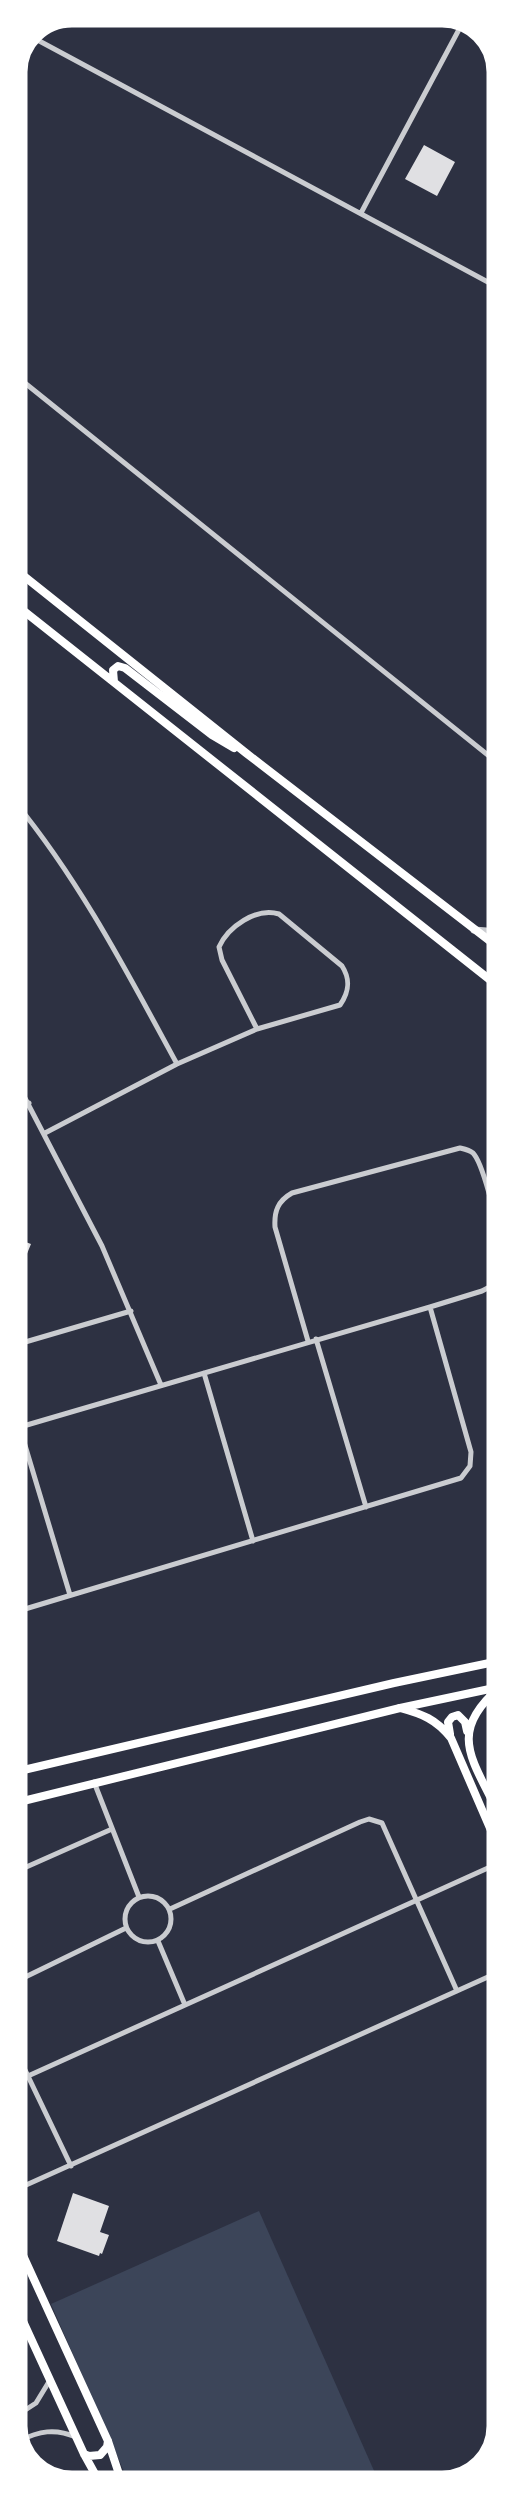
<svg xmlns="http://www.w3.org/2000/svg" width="514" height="2498" font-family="Ubuntu,sans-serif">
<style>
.green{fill:#3c4559}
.building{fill:#e0e0e3}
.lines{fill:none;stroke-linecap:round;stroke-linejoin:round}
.minor{stroke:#caccd0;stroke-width:5}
.tertiary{stroke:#caccd0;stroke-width:7}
.secondary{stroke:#fff;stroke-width:8}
.primary{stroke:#fff;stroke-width:8}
.trunk{stroke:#fff;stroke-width:8}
.rim{fill:none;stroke:#fff;stroke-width:3}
</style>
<rect width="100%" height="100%" fill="#2d3142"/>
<path class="green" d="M 259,2211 L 379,2482 L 129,2483 L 51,2304 Z"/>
<path class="building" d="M 424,145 L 455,162 L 437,196 L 405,179 Z
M 15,1238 L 31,1244 L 15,1283 Z
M 73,2193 L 109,2206 L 100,2232 L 109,2235 L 102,2254 L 100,2253 L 99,2256 L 57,2241 Z"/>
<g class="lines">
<path class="minor" d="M 30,36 L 499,288
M 361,213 L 463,22
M 15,375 L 499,764
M 15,802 C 80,881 128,974 177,1064
M 15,1079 L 102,1246 L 161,1385
M 15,1111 L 29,1103
M 45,1133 L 177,1064 L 257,1029 L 340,1005 C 349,992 351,980 342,966 L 279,914 C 256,907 228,927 219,947 L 222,960 L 257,1029
M 316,1339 L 366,1507
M 308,1341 L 275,1227 C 274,1211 278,1201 292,1193 L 460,1148 C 464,1149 469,1150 473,1153 C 483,1163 496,1219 499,1235
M 15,1345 L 131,1311
M 204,1373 L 253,1541
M 15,1412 L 70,1595
M 20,1427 L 430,1307 L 482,1291 L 499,1282
M 15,1612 L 461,1478 L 470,1466 L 471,1452 L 430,1307
M 94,1782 L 139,1897
M 15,1872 L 112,1829
M125 1919a23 23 0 1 1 46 0a23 23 0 1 1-46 0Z
M 170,1909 L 360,1822 L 369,1819 L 382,1823 L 457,1991
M 158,1941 L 185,2005
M 15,1982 L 126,1928
M 15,2049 L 71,2166
M 28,2076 L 499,1863
M 15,2190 L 499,1972
M 16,2416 L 36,2403 L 50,2380
M 19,2441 C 39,2431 55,2428 76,2437"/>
<path class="tertiary" d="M 474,930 L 499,932"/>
<path class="secondary" d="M 499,1688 C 445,1734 475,1762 499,1815
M 400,1708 C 422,1714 436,1719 451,1738 L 499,1849
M 450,1734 L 448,1722 L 452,1717 L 458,1715 L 465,1722 L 467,1731
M 15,2238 L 108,2441 L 122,2483
M 16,2306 L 84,2454 L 100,2483
M 84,2454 L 89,2456 L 100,2455 L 107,2447 L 108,2441"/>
<path class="primary" d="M 15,1772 L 394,1683 L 499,1661
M 15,1803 L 400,1708 L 499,1687"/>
<path class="trunk" d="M 15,569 L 246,753 L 499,948
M 15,604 L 499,987
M 114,682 L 113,670 L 118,666 L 125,668 L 212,735 L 234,748"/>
</g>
<path d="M0 0H514V2498H0ZM72 26H442A46 46 0 0 1 488 72V2426A46 46 0 0 1 442 2472H72A46 46 0 0 1 26 2426V72A46 46 0 0 1 72 26Z" fill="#fff" fill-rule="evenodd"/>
<path class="rim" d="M72 26H442A46 46 0 0 1 488 72V2426A46 46 0 0 1 442 2472H72A46 46 0 0 1 26 2426V72A46 46 0 0 1 72 26Z"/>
</svg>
